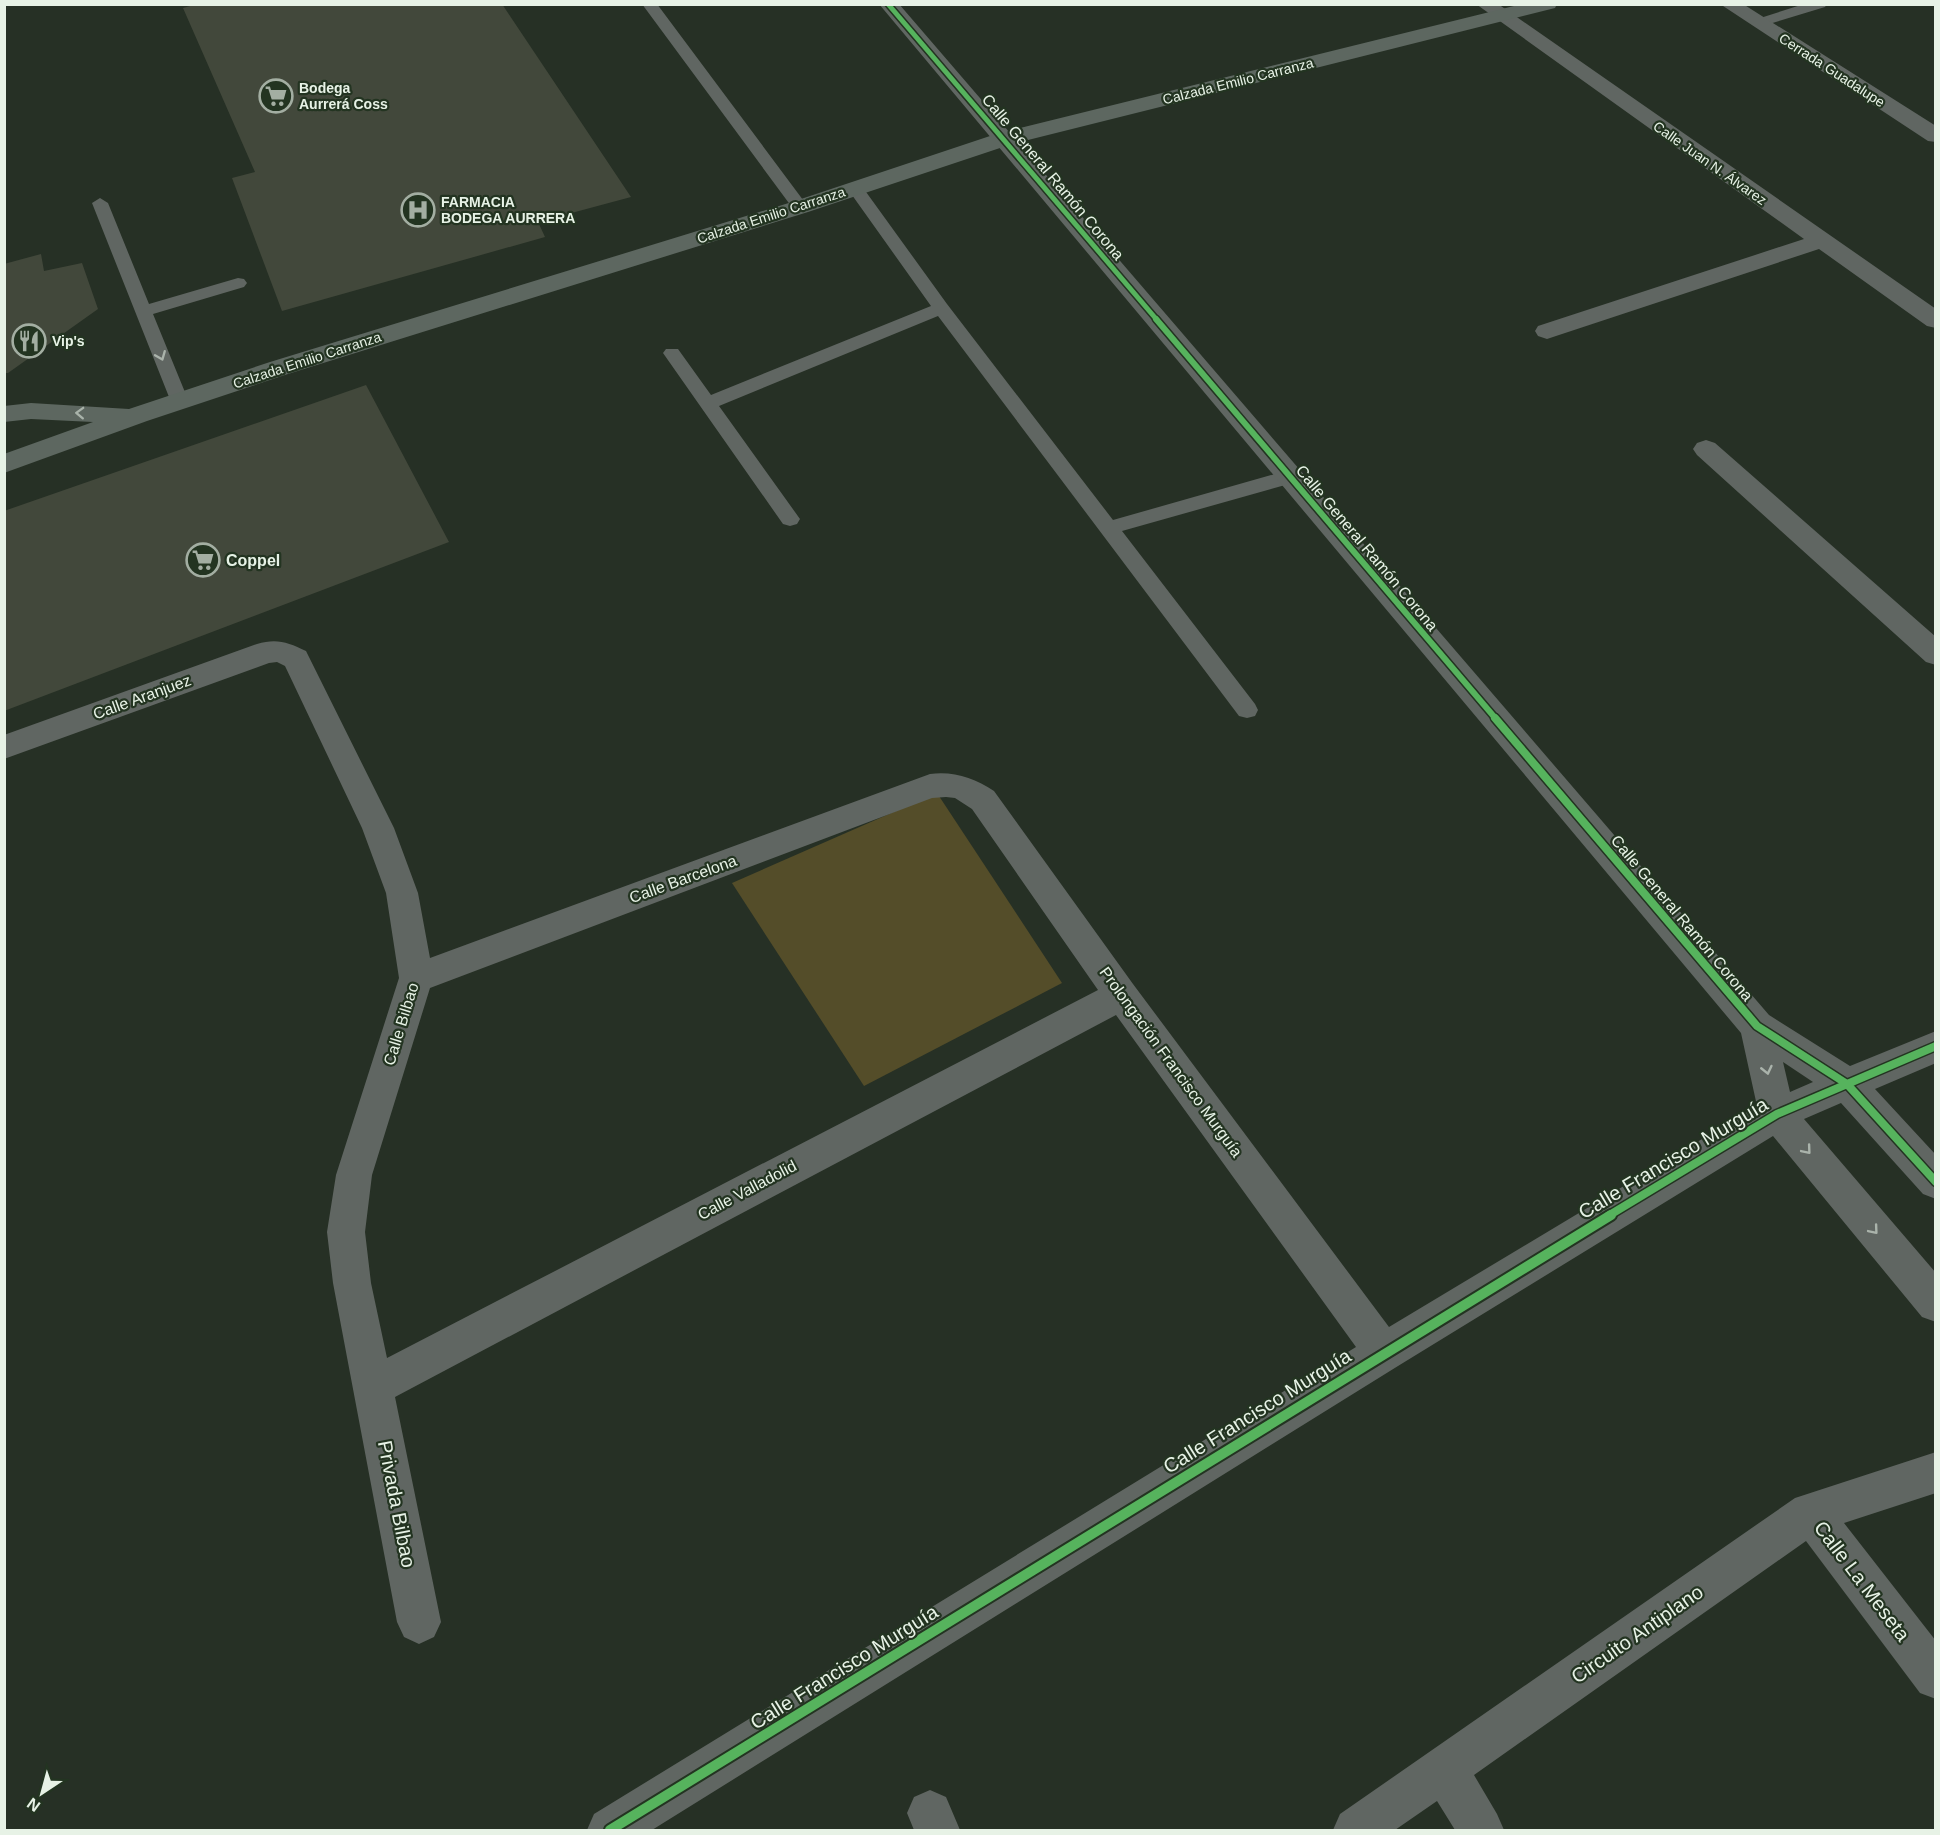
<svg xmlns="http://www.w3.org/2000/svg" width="1940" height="1835" font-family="Helvetica,sans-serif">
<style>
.green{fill:#544d29}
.building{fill:#42483b}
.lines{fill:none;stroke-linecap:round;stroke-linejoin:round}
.service{fill:#606662;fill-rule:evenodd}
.minor{fill:#606662;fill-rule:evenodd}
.primary{fill:#5d6760;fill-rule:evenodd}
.cycleway-far3-casing{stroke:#233421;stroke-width:8}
.cycleway-far2-casing{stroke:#233421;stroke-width:9}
.cycleway-far1-casing{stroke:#233421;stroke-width:11}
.cycleway-casing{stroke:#233421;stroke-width:14}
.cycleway-far3{stroke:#56b35d;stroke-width:5}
.cycleway-far2{stroke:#56b35d;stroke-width:6}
.cycleway-far1{stroke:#56b35d;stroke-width:8}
.cycleway{stroke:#56b35d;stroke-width:10}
.oneway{stroke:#aab3ab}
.oneway2{stroke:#a9b3aa}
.labels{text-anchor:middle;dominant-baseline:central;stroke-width:4.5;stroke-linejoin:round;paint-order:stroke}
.far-street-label{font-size:14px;fill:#e7f2e6;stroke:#233421}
.far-poi-label{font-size:14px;font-weight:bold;fill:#e7f2e6;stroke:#233421;text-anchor:start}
.street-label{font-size:16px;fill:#e7f2e6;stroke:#233421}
.poi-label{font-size:16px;font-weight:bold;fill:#e7f2e6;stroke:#233421;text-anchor:start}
.near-street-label{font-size:20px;fill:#e7f2e6;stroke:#233421}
</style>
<rect width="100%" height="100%" fill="#263025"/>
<path class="green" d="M 937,793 L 1062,983 L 864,1086 L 732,883 Z"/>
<path class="building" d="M 197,4 L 502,4 L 631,197 L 538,222 L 545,237 L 282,311 L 232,178 L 255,172 L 183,8 Z
M 41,254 L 44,271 L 82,263 L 98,309 L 8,373 L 4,373 L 4,264 Z
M 366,385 L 449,542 L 4,711 L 4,511 Z"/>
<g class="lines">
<path class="service" d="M 642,4 L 657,4 L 806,204 L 808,207 L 806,210 L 794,210 Z
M 1804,4 L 1827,4 L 1825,7 L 1759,27 L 1752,23 L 1754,20 Z
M 855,183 L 861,185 L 947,304 L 1113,520 L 1289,470 L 1296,472 L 1299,477 L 1296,482 L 1122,531 L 1255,704 L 1258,710 L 1255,716 L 1247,718 L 1239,716 L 938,316 L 719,406 L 800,519 L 797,524 L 790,526 L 783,524 L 663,353 L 666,349 L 678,349 L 711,395 L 931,306 L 847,188 Z
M 100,198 L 108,203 L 149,304 L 238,278 L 244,279 L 247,283 L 244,287 L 153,314 L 189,402 L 187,406 L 173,406 L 171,402 L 92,203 Z"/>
<path class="minor" d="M 879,4 L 899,4 L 1769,1015 L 1850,1066 L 1936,1031 L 1936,1063 L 1875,1089 L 1936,1155 L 1936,1199 L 1923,1194 L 1841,1103 L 1804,1119 L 1936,1273 L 1936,1322 L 1922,1317 L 1773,1136 L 1398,1366 L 652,1830 L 587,1830 L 594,1814 L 1356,1347 L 1116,1015 L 395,1397 L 441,1622 L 434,1637 L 419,1644 L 404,1637 L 397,1622 L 333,1283 L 327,1232 L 336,1175 L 399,978 L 386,893 L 362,828 L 285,666 L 277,662 L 269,663 L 4,759 L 4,735 L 257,644 C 276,638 288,642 306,651 L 394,828 L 418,893 L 430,958 L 930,774 C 954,771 974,778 994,791 L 1133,984 L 1389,1327 L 1757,1106 L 1741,1033 ZM 946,797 L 955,798 L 972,809 L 1098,990 L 387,1358 L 371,1283 L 365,1232 L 372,1175 L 430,988 L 932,798 ZM 1783,1062 L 1813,1082 L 1790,1092 Z
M 1476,4 L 1498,4 L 1936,309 L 1936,328 L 1927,326 L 1819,249 L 1556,336 L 1547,339 L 1538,336 L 1535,331 L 1538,326 L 1804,239 Z
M 1720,4 L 1743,4 L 1936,126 L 1936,142 L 1928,141 Z
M 1706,440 L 1715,443 L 1936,637 L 1936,665 L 1926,662 L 1697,455 L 1693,449 L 1697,443 Z
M 1936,1452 L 1936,1493 L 1844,1523 L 1936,1641 L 1936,1699 L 1920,1693 L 1806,1541 L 1474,1775 L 1497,1814 L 1504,1830 L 1455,1830 L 1437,1801 L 1395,1830 L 1333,1830 L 1340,1814 L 1795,1498 Z
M 930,1790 L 946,1797 L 960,1830 L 914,1830 L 907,1813 L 914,1797 Z"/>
<path class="primary" d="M 1522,4 L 1557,4 L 1555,8 L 1012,144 L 808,212 L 288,374 L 147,421 L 4,473 L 4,454 L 93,422 L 31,419 L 4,422 L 4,406 L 31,403 L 129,409 L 270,362 L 792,202 L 996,134 Z"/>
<defs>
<path id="cycleway-far3" d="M 888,4 L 1157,320"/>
<path id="cycleway-far2" d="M 1156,319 L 1496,719"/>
<path id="cycleway-far1" d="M 1495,718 L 1757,1026 L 1847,1084 L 1936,1182
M 1608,1216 L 1777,1114 L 1936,1046"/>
<path id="cycleway" d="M 610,1830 L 1611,1215"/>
</defs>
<use href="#cycleway-far3" class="cycleway-far3-casing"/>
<use href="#cycleway-far2" class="cycleway-far2-casing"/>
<use href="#cycleway-far1" class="cycleway-far1-casing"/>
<use href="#cycleway" class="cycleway-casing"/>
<use href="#cycleway-far3" class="cycleway-far3"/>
<use href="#cycleway-far2" class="cycleway-far2"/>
<use href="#cycleway-far1" class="cycleway-far1"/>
<use href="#cycleway" class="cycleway"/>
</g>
<defs><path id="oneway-chevron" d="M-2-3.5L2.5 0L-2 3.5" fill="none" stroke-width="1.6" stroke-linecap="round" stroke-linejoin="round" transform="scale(1.5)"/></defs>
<g class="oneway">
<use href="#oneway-chevron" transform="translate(161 356) rotate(68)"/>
<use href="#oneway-chevron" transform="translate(1767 1070) rotate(77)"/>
<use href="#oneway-chevron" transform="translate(1807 1150) rotate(50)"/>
<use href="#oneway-chevron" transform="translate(1874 1230) rotate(50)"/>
</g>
<use class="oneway2" href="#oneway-chevron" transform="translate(80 413) rotate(-178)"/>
<defs>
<symbol id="supermarket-ring" viewBox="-11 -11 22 22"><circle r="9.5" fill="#233421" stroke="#a3aea2" stroke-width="1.5"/><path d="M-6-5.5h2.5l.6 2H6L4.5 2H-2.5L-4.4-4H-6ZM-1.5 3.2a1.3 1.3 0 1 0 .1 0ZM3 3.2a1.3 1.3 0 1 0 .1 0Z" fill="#a3aea2"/></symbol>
<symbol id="hospital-ring" viewBox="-11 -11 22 22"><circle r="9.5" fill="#233421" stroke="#a3aea2" stroke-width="1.5"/><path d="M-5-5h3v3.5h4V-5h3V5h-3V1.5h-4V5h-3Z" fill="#a3aea2"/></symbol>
<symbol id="restaurant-ring" viewBox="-11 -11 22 22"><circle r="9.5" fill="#233421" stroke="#a3aea2" stroke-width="1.5"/><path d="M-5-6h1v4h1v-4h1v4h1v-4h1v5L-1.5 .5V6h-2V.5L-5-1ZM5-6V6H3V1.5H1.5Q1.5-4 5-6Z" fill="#a3aea2"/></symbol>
</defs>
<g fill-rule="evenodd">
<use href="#supermarket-ring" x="257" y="77" width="38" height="38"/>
<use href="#hospital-ring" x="399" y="191" width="38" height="38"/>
<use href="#restaurant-ring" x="10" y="322" width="38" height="38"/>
<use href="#supermarket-ring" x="184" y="541" width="38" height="38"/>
</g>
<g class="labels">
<g class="far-street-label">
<text transform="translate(1832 70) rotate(33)">Cerrada Guadalupe</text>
<text transform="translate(1238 81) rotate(-14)">Calzada Emilio Carranza</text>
<text transform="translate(1710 163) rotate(35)">Calle Juan N. Álvarez</text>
<text transform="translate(771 215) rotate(-18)">Calzada Emilio Carranza</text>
<text transform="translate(307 360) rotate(-18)">Calzada Emilio Carranza</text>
</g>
<g class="far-poi-label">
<text x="299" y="88">Bodega<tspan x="299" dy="16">Aurrerá Coss</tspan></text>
<text x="441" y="202">FARMACIA<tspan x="441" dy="16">BODEGA AURRERA</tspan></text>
<text x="52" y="341">Vip's</text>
</g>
<g class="street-label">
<text transform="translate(1053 177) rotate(50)">Calle General Ramón Corona</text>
<text transform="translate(1367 548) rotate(50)">Calle General Ramón Corona</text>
<text transform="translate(142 697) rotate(-20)">Calle Aranjuez</text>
<text transform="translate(683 879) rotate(-20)">Calle Barcelona</text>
<text transform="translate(1682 918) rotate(50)">Calle General Ramón Corona</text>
<text transform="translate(401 1024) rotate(-73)">Calle Bilbao</text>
<text transform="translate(1171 1062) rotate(54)">Prolongación Francisco Murguía</text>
<text transform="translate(747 1190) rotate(-28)">Calle Valladolid</text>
</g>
<g class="poi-label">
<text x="226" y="560">Coppel</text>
</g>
<g class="near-street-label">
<text transform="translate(1673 1158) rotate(-31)">Calle Francisco Murguía</text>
<text transform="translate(1257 1411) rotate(-32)">Calle Francisco Murguía</text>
<text transform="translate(397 1504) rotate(79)">Privada Bilbao</text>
<text transform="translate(1862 1581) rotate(53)">Calle La Meseta</text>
<text transform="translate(1637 1634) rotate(-35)">Circuito Antiplano</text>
<text transform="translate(844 1667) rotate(-32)">Calle Francisco Murguía</text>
</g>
</g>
<rect width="1940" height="1835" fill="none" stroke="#e7f2e6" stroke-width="12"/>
<g transform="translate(42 1793) rotate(216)" stroke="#233421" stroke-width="4.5" paint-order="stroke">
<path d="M0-4.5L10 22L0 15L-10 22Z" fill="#e7f2e6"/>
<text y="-9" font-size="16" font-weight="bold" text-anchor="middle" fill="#e7f2e6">N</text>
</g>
</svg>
